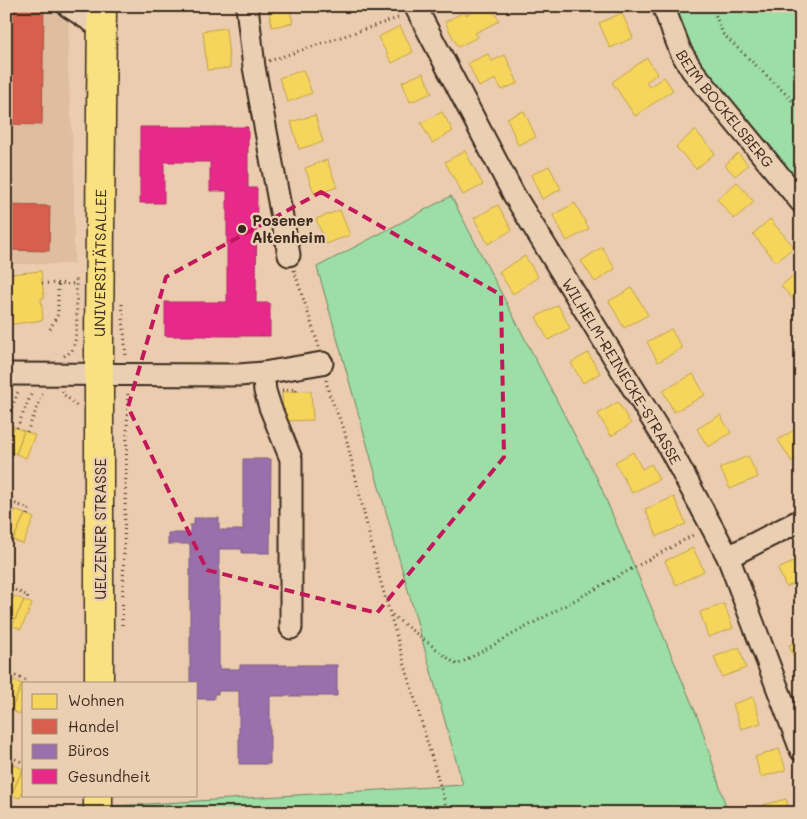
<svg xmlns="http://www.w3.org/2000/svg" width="807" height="819" font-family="Mali,sans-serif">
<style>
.built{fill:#dfbd9f}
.green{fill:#9ddda6;stroke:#6c8462}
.homes{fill:#f6d55c;stroke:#bea249}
.shops{fill:#d6604d;stroke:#a8503f}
.offices{fill:#9970ab;stroke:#7d5b81}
.health{fill:#e7298a;stroke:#b3296a}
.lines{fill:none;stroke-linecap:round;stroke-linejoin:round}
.minor-casing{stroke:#3b2a1e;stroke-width:25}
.major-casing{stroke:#3b2a1e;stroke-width:31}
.path{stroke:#3b2a1e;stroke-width:3;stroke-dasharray:1 4;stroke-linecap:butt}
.minor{stroke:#ebcfb2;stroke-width:21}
.major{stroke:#f9e181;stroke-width:28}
.marked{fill:none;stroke:#c2185b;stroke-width:4;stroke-dasharray:10 6;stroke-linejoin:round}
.poi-dot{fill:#3b2a1e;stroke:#ebcfb2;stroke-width:2}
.labels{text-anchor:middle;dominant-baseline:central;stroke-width:5;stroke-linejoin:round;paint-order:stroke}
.street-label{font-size:15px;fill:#3b2a1e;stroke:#ebcfb2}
.poi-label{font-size:15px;font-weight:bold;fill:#3b2a1e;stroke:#ebcfb2;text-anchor:start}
</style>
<rect width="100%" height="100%" fill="#ebccae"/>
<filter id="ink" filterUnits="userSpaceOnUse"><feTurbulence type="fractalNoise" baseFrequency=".02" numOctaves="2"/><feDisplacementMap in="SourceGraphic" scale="10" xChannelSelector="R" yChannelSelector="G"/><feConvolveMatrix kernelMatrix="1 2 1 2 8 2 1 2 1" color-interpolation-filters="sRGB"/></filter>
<g filter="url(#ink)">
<path class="built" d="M 6,6 L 69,6 L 68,71 L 74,168 L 74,264 L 6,264 Z"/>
<path class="green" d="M 673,6 L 801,6 L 801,188 L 692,56 Z
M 451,196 L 597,478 L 700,723 L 728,813 L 114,813 L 114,806 L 463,785 L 317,267 Z"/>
<path class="homes" d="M 268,6 L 289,6 L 293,23 L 272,27 Z
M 357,6 L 377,6 L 362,14 Z
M 470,6 L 491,6 L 499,21 L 475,33 L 478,37 L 458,47 L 445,22 L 464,12 L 466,15 L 473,11 Z
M 622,13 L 633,38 L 610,48 L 599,23 Z
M 400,26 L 413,52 L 392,63 L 378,37 Z
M 226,28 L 230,68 L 207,70 L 203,31 Z
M 488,54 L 492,61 L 505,55 L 518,83 L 502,90 L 496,79 L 479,87 L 468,63 Z
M 647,58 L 657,74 L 646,82 L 649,87 L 664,77 L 673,90 L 635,116 L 612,82 Z
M 303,70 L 312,93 L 288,102 L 279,78 Z
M 423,73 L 432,93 L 410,102 L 402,82 Z
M 524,111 L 536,137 L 518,145 L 507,118 Z
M 442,112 L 453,131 L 432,143 L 421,123 Z
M 315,115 L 323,142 L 299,149 L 291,122 Z
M 695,130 L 715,153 L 696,169 L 676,147 Z
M 465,151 L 483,185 L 463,195 L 445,162 Z
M 738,153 L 748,165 L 735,176 L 725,165 Z
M 327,160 L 337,187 L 315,195 L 305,168 Z
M 549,166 L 561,189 L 542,199 L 531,175 Z
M 737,182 L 754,202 L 734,219 L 717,199 Z
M 575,203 L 589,229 L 567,241 L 553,215 Z
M 498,205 L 512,230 L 488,244 L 474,218 Z
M 340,210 L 350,235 L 326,244 L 316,219 Z
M 770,219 L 794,247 L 776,262 L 753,234 Z
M 602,247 L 615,269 L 595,282 L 581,261 Z
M 525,256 L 538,277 L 513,294 L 499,272 Z
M 801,269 L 801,300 L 797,303 L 781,286 Z
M 41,271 L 44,298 L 41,298 L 43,320 L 6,325 L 6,300 L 12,299 L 9,274 Z
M 632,288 L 648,315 L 624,328 L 609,301 Z
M 558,305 L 570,328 L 548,340 L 536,317 Z
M 671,329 L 682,348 L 658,362 L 647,342 Z
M 588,353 L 600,373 L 583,383 L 571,363 Z
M 693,374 L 705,395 L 674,412 L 663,391 Z
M 311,391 L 313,420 L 283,421 L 282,392 Z
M 618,402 L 631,424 L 611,436 L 598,414 Z
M 720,415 L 731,433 L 708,447 L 697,429 Z
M 6,424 L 14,427 L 6,446 Z
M 801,426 L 801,456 L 792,462 L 778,440 Z
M 14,427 L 24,431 L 16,454 L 6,450 Z
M 24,431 L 35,435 L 26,458 L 16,454 Z
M 633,452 L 642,469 L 651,464 L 659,479 L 632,493 L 615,462 Z
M 748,456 L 758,477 L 730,489 L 720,468 Z
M 674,497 L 686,524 L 657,536 L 645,509 Z
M 6,506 L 15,510 L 6,530 Z
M 15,510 L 25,514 L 13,540 L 6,537 L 6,530 Z
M 25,514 L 34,518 L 23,544 L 13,540 Z
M 693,548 L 704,571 L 676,585 L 665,561 Z
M 798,560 L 801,567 L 801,581 L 786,587 L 778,569 Z
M 6,592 L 14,596 L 6,614 Z
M 14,596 L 24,600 L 12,626 L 6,623 L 6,614 Z
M 24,600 L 32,604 L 21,629 L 12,626 Z
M 724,604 L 733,628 L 708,637 L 700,612 Z
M 801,641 L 801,668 L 798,669 L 789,645 Z
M 739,647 L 746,668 L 722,677 L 714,657 Z
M 6,677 L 13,680 L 6,695 Z
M 13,680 L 22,684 L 11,710 L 6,708 L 6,695 Z
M 22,684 L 24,685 L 24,704 L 19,714 L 11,710 Z
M 753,697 L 761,723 L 741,729 L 733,704 Z
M 779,749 L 786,770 L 761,777 L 755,757 Z
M 6,762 L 13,764 L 6,780 Z
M 13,764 L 23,769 L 11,795 L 6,792 L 6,780 Z
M 23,769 L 24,789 L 20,798 L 11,795 Z
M 786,799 L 790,813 L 765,813 L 763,805 Z"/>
<path class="shops" d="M 6,6 L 44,6 L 42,125 L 6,124 Z
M 6,205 L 50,206 L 49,251 L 6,250 Z"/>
<path class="offices" d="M 243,459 L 271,459 L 270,553 L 242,553 L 242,549 L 219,549 L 219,669 L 240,669 L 240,665 L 337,665 L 337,696 L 270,696 L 270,764 L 239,764 L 239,691 L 218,691 L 218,694 L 214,694 L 214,699 L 196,699 L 196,683 L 190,683 L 190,544 L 168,544 L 168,533 L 190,533 L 190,525 L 194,525 L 194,518 L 219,518 L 219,530 L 243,530 Z"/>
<path class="health" d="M 140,127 L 248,127 L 248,188 L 257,188 L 256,303 L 270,303 L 270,336 L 165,336 L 165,302 L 227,302 L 227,191 L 210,191 L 210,162 L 164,162 L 164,203 L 140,203 Z"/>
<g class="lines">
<defs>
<g id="minor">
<path d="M 68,6 L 102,28"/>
<path d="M 247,6 L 254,67 L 289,255"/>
<path id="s1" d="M 415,6 L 514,195 L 665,440 L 728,557 L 801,750"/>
<path id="s2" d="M 663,6 L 681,52 L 692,70 L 801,202"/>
<path d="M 263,373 L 265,391 L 270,407 L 291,459 L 291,628"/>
<path d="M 6,374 L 239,375 L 263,373 L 322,363"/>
<path d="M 728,557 L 801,520"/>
</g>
<g id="major">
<path id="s3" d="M 99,683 L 99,338 L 102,6"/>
<path d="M 98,813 L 98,795"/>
</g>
</defs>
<use href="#minor" class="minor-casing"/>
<use href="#major" class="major-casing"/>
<path class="path" d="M 712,6 L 723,34 L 790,98 L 801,113
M 269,61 L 401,17
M 294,270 L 319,347
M 42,283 L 77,284
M 122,304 L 126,357
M 50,329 L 58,314 L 58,284
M 64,356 C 68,354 71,352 73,348 C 79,335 76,295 76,279
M 326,380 L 329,394 L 344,429 L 379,576 L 448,813
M 282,390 L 296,389 L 297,392
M 63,391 L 63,394 L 75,404 L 78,408
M 6,421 L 18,392
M 17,428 L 32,392
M 27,432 L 44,391
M 6,500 L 29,509 L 27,515
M 6,586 L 28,596 L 26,601
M 392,615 L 457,665 L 695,534
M 122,625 L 128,391
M 6,672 L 27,681 L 26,683
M 6,755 L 24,763"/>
<use href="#minor" class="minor"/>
<use href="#major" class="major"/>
</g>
</g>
<path class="marked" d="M 321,192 L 501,295 L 504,457 L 377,613 L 207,570 L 128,407 L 166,277 Z"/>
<circle class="poi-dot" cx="242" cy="229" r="5"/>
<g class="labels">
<g class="street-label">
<text stroke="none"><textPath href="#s2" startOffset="121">BEIM BOCKELSBERG</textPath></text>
<text stroke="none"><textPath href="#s3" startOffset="420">UNIVERSITÄTSALLEE</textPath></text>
<text stroke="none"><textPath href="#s1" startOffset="420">WILHELM-REINECKE-STRASSE</textPath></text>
<text transform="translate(100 529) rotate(-90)">UELZENER STRASSE</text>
</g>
<g class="poi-label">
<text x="252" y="220">Posener<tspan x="252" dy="17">Altenheim</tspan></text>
</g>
</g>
<rect width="807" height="819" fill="none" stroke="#ebcfb2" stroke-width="25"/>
<rect x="12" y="12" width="782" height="794" fill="none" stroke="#3b2a1e" stroke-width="2" filter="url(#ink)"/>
<rect x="22" y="682" width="175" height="115" fill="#ebcfb2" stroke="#a58d77"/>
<rect x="32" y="694" width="25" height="15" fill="#f6d55c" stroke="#a58d77"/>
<text x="68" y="706" font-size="15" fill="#3b2a1e">Wohnen</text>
<rect x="32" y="719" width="25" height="15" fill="#d6604d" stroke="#a58d77"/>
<text x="68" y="732" font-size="15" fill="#3b2a1e">Handel</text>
<rect x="32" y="744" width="25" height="15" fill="#9970ab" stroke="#a58d77"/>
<text x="68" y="756" font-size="15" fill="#3b2a1e">Büros</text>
<rect x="32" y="769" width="25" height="15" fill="#e7298a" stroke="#a58d77"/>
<text x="68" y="782" font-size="15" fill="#3b2a1e">Gesundheit</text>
</svg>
